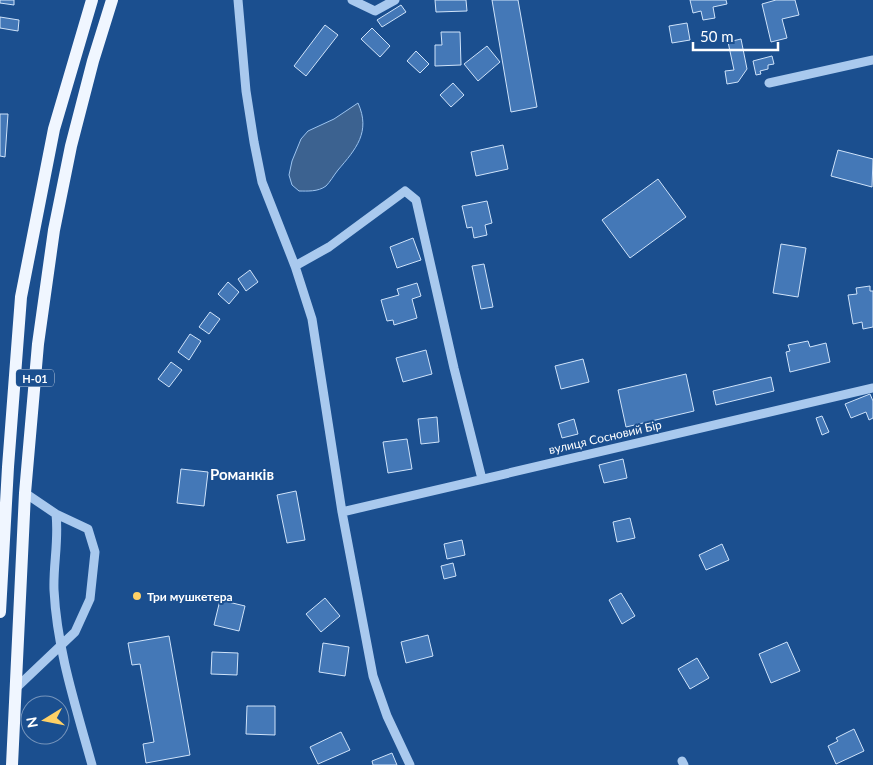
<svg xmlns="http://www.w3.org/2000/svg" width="873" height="765" font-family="Lato,sans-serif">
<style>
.water{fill:#3c6290;stroke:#9cc4f0}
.building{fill:#4478b7;stroke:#cfe3fa}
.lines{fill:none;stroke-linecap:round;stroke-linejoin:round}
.minor{stroke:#a9c9ee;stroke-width:9}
.major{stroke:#f0f6ff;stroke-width:12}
.poi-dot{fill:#ffd166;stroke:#1b4f8f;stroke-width:2}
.labels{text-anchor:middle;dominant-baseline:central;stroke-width:4;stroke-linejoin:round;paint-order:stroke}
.shield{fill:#1b4f8f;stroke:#bbcadd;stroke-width:1}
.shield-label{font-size:11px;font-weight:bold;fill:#fff}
.street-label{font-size:12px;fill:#fff;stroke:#1b4f8f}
.poi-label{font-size:12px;font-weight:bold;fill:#fff;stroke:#1b4f8f;text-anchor:start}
.quarter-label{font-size:15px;font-weight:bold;fill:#fff;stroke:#1b4f8f}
</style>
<rect width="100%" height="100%" fill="#1b4f8f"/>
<path class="water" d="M 358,103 C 371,132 356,149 338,170 C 334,175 330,182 326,186 C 318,192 307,191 299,191 L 292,185 L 289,175 L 292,161 L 301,139 L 308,131 L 334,119 Z"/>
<path class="building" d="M 0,0 L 14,0 L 14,5 L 0,3 Z
M 435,0 L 466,0 L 467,11 L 436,12 Z
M 492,0 L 518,0 L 537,107 L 511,112 Z
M 690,0 L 726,0 L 727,4 L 713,7 L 715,18 L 703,20 L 701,11 L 693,13 Z
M 776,0 L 795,0 L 799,15 L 782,19 L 787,38 L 771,42 L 762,4 Z
M 401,5 L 406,12 L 382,27 L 377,20 Z
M 0,17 L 19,20 L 18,31 L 0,28 Z
M 687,23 L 690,40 L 672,43 L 669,26 Z
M 325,25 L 338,35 L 306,76 L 294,66 Z
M 372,28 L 390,46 L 380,57 L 361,39 Z
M 441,32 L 460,32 L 461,65 L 435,66 L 435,45 L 442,45 Z
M 741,39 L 747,69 L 738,82 L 727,84 L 725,71 L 734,70 L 728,42 Z
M 487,46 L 500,62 L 478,81 L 464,64 Z
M 416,51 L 429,64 L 420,73 L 407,61 Z
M 772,56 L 774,64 L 768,65 L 768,69 L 760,71 L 761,74 L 756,75 L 753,61 Z
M 453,83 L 464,95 L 451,107 L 440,95 Z
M 0,114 L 8,114 L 5,157 L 0,156 Z
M 503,145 L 508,169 L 476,176 L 471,152 Z
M 838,150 L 873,159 L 872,187 L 831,176 Z
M 658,179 L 686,217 L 630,258 L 602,220 Z
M 487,201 L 492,223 L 485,225 L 487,235 L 474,238 L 472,227 L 467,228 L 462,206 Z
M 413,238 L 421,260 L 397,268 L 390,247 Z
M 781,244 L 806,248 L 798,297 L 773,293 Z
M 484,264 L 493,307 L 481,309 L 472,266 Z
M 250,270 L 258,282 L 246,291 L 238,279 Z
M 228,282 L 239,292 L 229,304 L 218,294 Z
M 417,283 L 421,296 L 412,299 L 417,318 L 394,325 L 393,320 L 387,321 L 381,300 L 399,295 L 397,289 Z
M 870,286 L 870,291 L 873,291 L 873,327 L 863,329 L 862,322 L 853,324 L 848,295 L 857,294 L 856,288 Z
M 210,312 L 220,319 L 209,334 L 199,327 Z
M 190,334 L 201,341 L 189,360 L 178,352 Z
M 808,341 L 810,347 L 826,343 L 830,362 L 790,372 L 786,352 L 790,351 L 788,345 Z
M 426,350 L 432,374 L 403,382 L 396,358 Z
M 583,359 L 589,382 L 561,389 L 555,366 Z
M 171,362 L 182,370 L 169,387 L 158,379 Z
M 686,374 L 694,411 L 626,427 L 618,390 Z
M 771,377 L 774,391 L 716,405 L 713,391 Z
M 870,394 L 873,401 L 873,418 L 869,420 L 866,412 L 851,418 L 845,404 Z
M 822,416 L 829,432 L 822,435 L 816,418 Z
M 437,417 L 439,442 L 421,444 L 418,419 Z
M 574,419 L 578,434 L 562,438 L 558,424 Z
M 407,439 L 412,469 L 388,473 L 383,442 Z
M 623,459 L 627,478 L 604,483 L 599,465 Z
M 181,469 L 208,472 L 204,506 L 177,503 Z
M 296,491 L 305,540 L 287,543 L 277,495 Z
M 630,518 L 635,538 L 617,542 L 613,522 Z
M 462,540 L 465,555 L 447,559 L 444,544 Z
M 722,544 L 729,560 L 706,570 L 699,555 Z
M 453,563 L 456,576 L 444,579 L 441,566 Z
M 621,593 L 635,616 L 622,624 L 609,600 Z
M 325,598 L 340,616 L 321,632 L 306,614 Z
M 220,600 L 245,606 L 239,631 L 214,625 Z
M 428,635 L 433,656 L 406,663 L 401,642 Z
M 169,636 L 190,755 L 146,763 L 143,744 L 154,742 L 140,664 L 132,665 L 128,643 Z
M 787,642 L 800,671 L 771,683 L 759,654 Z
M 323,643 L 349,647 L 345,676 L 319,672 Z
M 212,652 L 238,653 L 237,675 L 211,674 Z
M 697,658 L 709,678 L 690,689 L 678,669 Z
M 247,706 L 275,706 L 275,735 L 246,734 Z
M 854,729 L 864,751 L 836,764 L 828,746 L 838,741 L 836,738 Z
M 341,732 L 350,750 L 318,764 L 310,747 Z
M 392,753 L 397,765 L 373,765 L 372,761 Z"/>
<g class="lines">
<path class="minor" d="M 238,0 L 246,91 L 254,142 L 262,182 L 295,266 L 312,319 L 342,512 L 373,676 L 387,716 L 410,765
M 352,0 L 375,11 L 395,0
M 769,83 L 873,60
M 295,266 L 329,247 L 405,191 L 416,200 L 454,368 L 482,479
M 25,493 L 56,514 C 59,541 53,565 54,590 C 57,650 76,707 92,765
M 342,512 L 873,388
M 15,689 L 75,632 L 90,599 L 95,552 L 88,529 L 56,514
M 682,761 L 684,765"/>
<path class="major" d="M 0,612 L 8,467 L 21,297 L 54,129 L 92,0
M 12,765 L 25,493 L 38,344 L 54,230 L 71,146 L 93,61 L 112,0"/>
</g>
<circle class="poi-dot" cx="137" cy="596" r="5"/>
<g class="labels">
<rect class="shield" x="16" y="369.5" width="38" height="17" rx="4"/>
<g class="shield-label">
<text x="35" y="378">Н-01</text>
</g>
<g class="street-label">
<text transform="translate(605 437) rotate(-13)">вулиця Сосновий Бір</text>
</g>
<g class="poi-label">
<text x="147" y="596">Три мушкетера</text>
</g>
<g class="quarter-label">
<text x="242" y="474">Романків</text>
</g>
</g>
<g transform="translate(45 720) rotate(260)"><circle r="24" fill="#1b4f8f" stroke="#7695bc"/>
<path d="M0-4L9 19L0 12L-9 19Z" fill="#ffd166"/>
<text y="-8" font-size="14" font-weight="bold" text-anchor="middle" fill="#ffffff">N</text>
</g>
<path d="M693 42v8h85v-8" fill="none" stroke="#ffffff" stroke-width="2.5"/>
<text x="700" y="42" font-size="15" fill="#ffffff" stroke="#1b4f8f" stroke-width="4" paint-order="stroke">50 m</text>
</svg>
